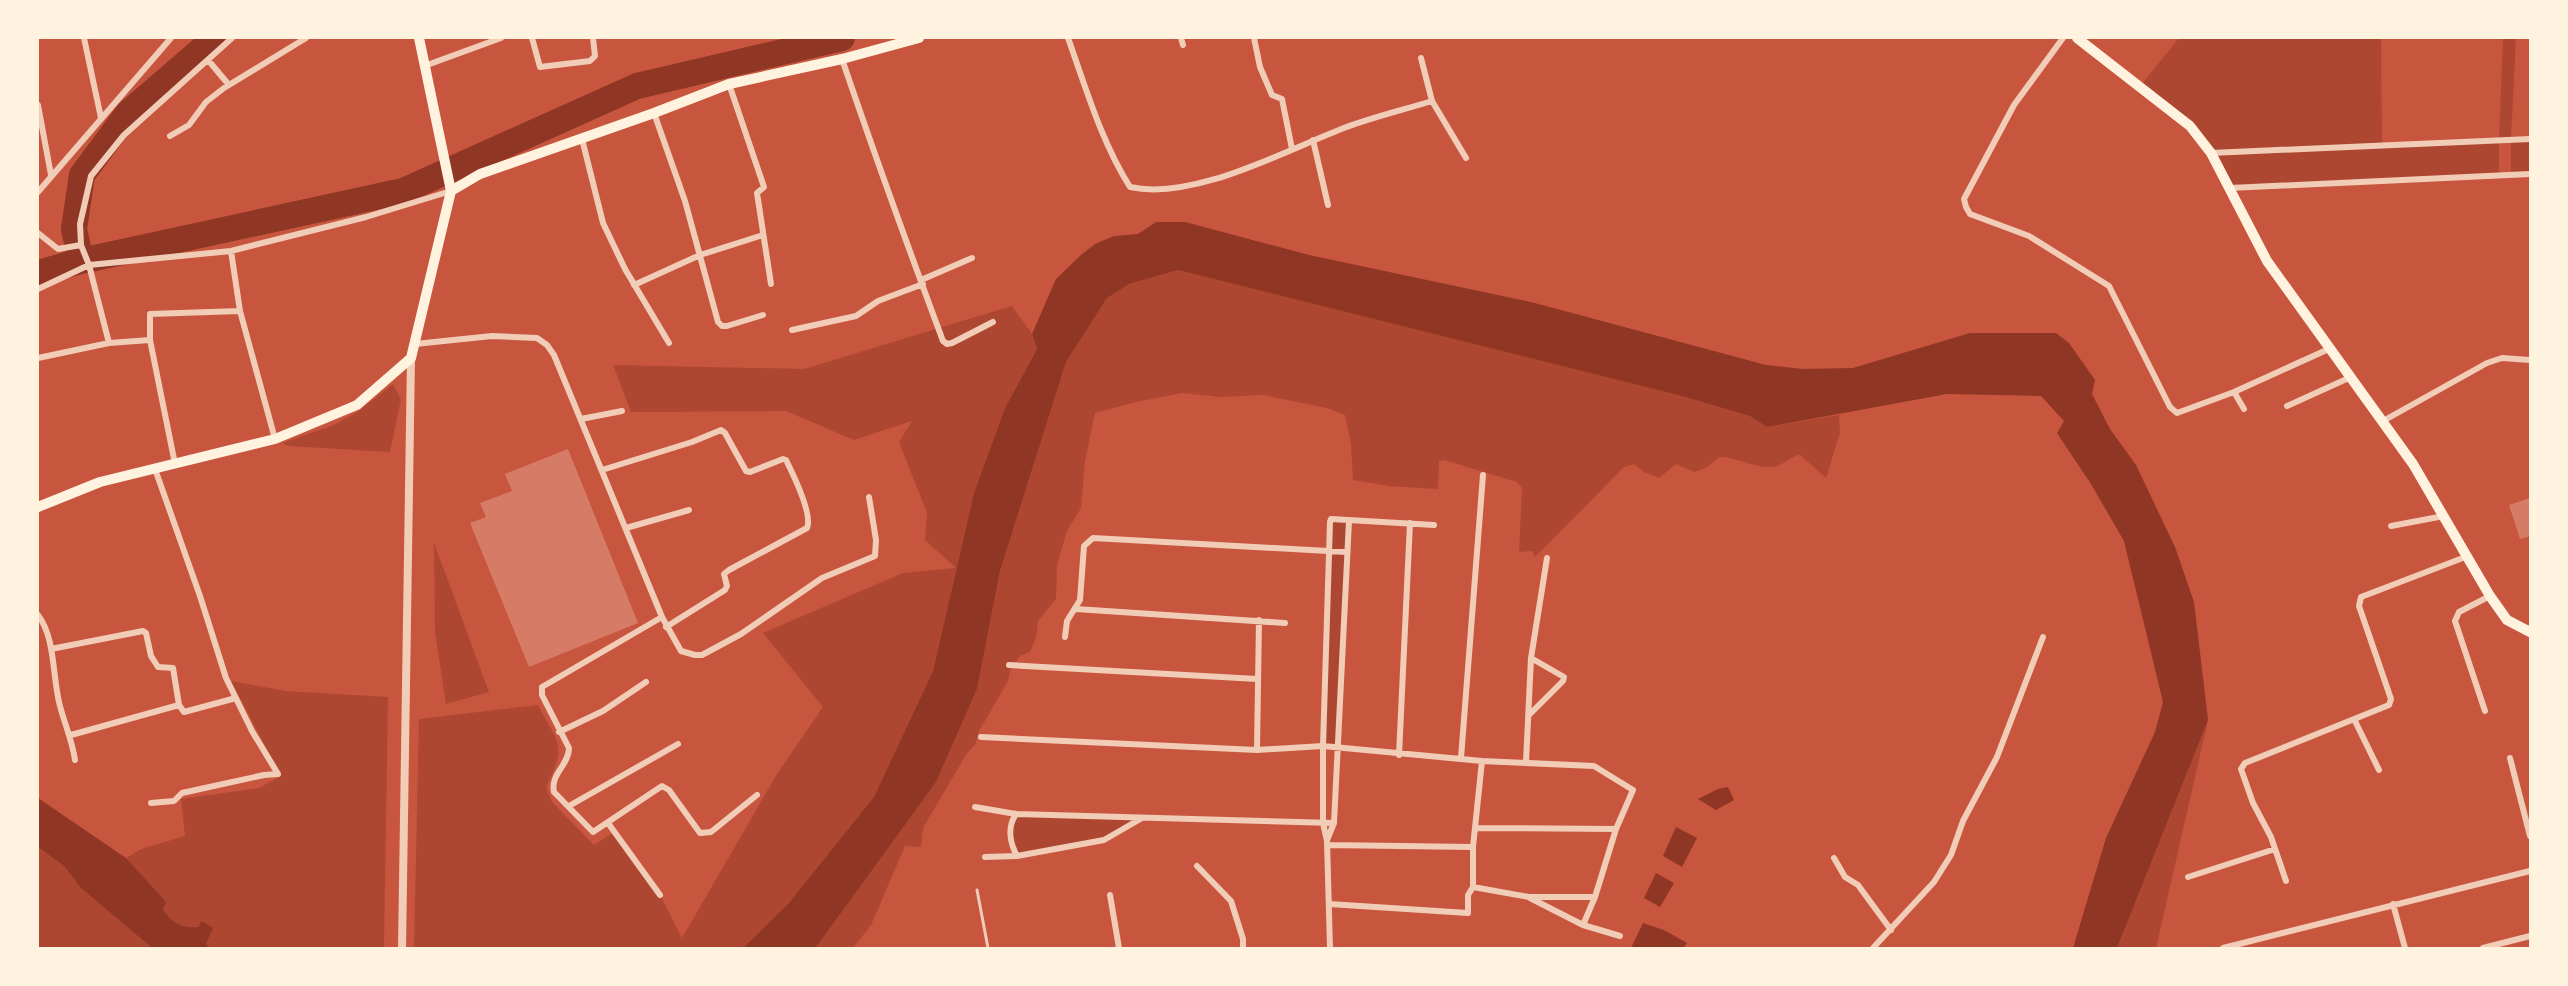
<svg xmlns="http://www.w3.org/2000/svg" width="2568" height="986" font-family="Merriweather,serif">
<style>
.green{fill:#ae4732}
.water{fill:#8f3625}
.lines{fill:none;stroke-linecap:round;stroke-linejoin:round}
.river{stroke:#8f3625;stroke-width:26}
.building{fill:#d67c66}
.service{stroke:#f1ccb7;stroke-width:3}
.minor{stroke:#f1ccb7;stroke-width:6}
.tertiary{stroke:#f1ccb7;stroke-width:8}
.primary{stroke:#fff3e0;stroke-width:10}
</style>
<rect width="100%" height="100%" fill="#c8553d"/>
<path class="green" d="M 2179,38 L 2381,38 L 2382,145 L 2499,139 L 2503,38 L 2516,38 L 2511,139 L 2530,139 L 2530,174 L 2511,174 L 2511,140 L 2499,140 L 2499,174 L 2230,188 L 2211,153 L 2141,85 Z
M 1178,270 L 1678,395 L 1750,416 L 1767,427 L 1839,415 L 1840,433 L 1826,478 L 1799,454 C 1791,458 1781,466 1772,467 C 1754,468 1737,457 1719,457 L 1706,468 L 1694,472 L 1676,464 L 1659,478 L 1644,472 L 1634,464 L 1624,467 L 1535,557 L 1532,551 L 1519,552 L 1522,488 L 1517,482 L 1444,460 L 1439,461 L 1438,489 L 1390,486 L 1353,480 L 1351,444 L 1345,415 L 1327,408 L 1263,395 L 1221,397 L 1182,393 L 1136,402 L 1095,413 L 1085,461 L 1081,508 L 1067,531 L 1057,565 L 1056,599 L 1038,621 L 1036,638 L 1030,652 L 1020,656 L 1010,671 L 1008,681 L 979,731 L 975,745 L 967,753 L 923,828 L 921,847 L 905,846 L 871,925 L 853,948 L 814,948 L 936,782 L 977,689 L 1000,571 L 1066,362 L 1107,298 L 1129,284 Z
M 1012,306 L 1032,334 L 1037,349 L 1005,408 L 974,493 L 933,671 L 874,797 L 788,904 L 743,948 L 414,948 L 419,719 L 538,705 C 559,745 567,744 546,787 L 552,802 L 594,845 L 614,832 L 660,895 L 682,938 L 777,774 L 823,707 L 763,633 L 903,573 L 956,568 L 925,540 L 927,513 L 899,442 L 912,421 L 854,440 L 786,411 L 631,412 L 613,365 L 804,369 Z
M 393,384 L 401,399 L 390,452 L 289,446 L 282,443 L 334,425 L 359,411 Z
M 1349,521 L 1337,749 L 1323,746 L 1330,522 Z
M 434,543 L 489,692 L 446,704 L 435,631 Z
M 231,681 L 286,691 L 388,697 L 384,948 L 211,948 L 206,944 L 198,928 L 183,928 L 171,921 L 126,858 L 141,849 L 185,836 L 181,799 L 259,788 L 281,776 Z
M 2208,720 L 2156,948 L 2117,948 L 2196,750 Z
M 1016,814 L 1142,818 L 1104,840 L 1017,856 L 1010,830 Z
M 38,847 L 64,866 L 81,888 L 152,948 L 38,948 Z"/>
<path class="water" d="M 1156,222 L 1185,222 L 1309,255 L 1531,302 L 1766,365 L 1803,369 L 1853,368 L 1970,333 L 2056,333 L 2069,343 L 2095,380 L 2092,394 L 2110,429 L 2136,465 L 2175,547 L 2194,602 L 2208,720 L 2117,948 L 2073,948 L 2106,838 L 2155,732 L 2163,702 L 2124,541 L 2091,484 L 2057,433 L 2064,421 L 2041,396 L 1947,394 L 1767,427 L 1750,416 L 1678,395 L 1178,270 L 1129,284 L 1107,298 L 1066,362 L 1000,571 L 977,689 L 936,782 L 816,947 L 743,948 L 788,904 L 874,797 L 933,671 L 974,493 L 1005,408 L 1037,349 L 1032,334 L 1056,279 L 1081,255 L 1095,244 L 1114,236 L 1138,234 Z
M 80,253 L 85,266 L 38,279 L 38,263 Z
M 1728,787 L 1734,800 L 1716,810 L 1698,799 L 1718,789 Z
M 38,798 L 126,858 L 166,902 L 163,910 C 173,924 181,928 198,927 L 202,921 L 213,928 L 206,944 L 211,948 L 152,948 L 81,888 L 64,866 L 38,847 Z
M 1676,827 L 1697,838 L 1682,867 L 1663,856 Z
M 1656,873 L 1674,883 L 1660,907 L 1644,898 Z
M 1643,923 L 1664,930 L 1687,943 L 1683,948 L 1631,948 Z"/>
<g class="lines">
<path class="river" d="M 81,261 L 74,229 L 82,175 L 128,113 L 215,38
M 38,273 L 81,261 L 403,191 L 637,86 L 842,38"/>
</g>
<path class="building" d="M 568,449 L 638,623 L 529,667 L 470,523 L 486,517 L 480,503 L 512,491 L 505,474 Z
M 2530,498 L 2530,536 L 2520,539 L 2509,505 Z"/>
<g class="lines">
<path class="service" d="M 977,890 L 988,948"/>
<path class="minor" d="M 84,38 L 101,118
M 532,38 L 540,67 L 590,61 L 595,56 L 593,38
M 1068,38 C 1086,88 1101,141 1130,187 C 1194,201 1284,151 1344,128 C 1373,117 1403,110 1432,101
M 1181,38 L 1183,45
M 1254,38 L 1260,67 L 1272,95 L 1282,99 L 1292,149
M 2063,38 L 2014,105 L 1964,199 L 1966,207 L 1970,214 L 2029,236 L 2109,286 L 2170,407 L 2177,413 L 2234,392 L 2331,348
M 1421,58 L 1432,101 L 1466,158
M 842,59 C 874,153 908,247 943,341 L 947,344 L 952,343 L 993,322
M 208,60 L 229,85
M 427,65 L 501,38
M 729,84 L 764,187 L 757,193 L 771,284
M 38,105 L 51,175
M 654,113 L 685,201 L 718,322 L 722,326 L 727,326 L 763,315
M 170,136 L 189,125 L 206,102 L 224,88 L 306,38
M 582,139 L 603,223 L 625,269 L 669,343
M 1313,140 L 1328,205
M 2211,153 L 2530,139
M 2230,188 L 2530,174
M 38,192 L 171,38
M 38,233 L 58,249 L 81,245 L 89,265 L 109,343
M 81,245 L 80,224 L 91,176 L 124,135 L 232,38
M 231,251 L 240,311 L 275,439
M 921,280 L 972,258
M 634,285 L 700,255 L 763,235
M 38,289 L 89,265 L 231,251 L 366,217 L 451,191
M 792,330 L 856,316 L 878,301 L 923,284
M 415,344 L 492,336 L 537,338 L 547,345 L 554,355 L 662,617 L 542,687 L 542,695 L 569,748 C 569,765 550,774 554,792 L 593,832 L 662,786 L 669,790 L 700,833 L 711,832 L 757,795
M 38,358 L 109,343 L 150,340
M 2234,392 L 2244,409
M 2287,406 L 2351,377
M 581,419 L 622,411
M 2383,421 L 2487,363 L 2502,358 L 2530,360
M 175,464 L 150,340 L 150,314 L 240,311
M 602,470 L 692,442 L 721,430 L 725,433 L 746,471 L 750,472 L 783,459 L 786,460 C 793,474 813,514 807,528 L 729,570 L 724,574 L 727,586 L 725,590 L 666,627
M 2391,526 L 2444,516
M 626,528 L 689,510
M 1076,609 L 1285,623
M 38,615 C 56,639 52,677 60,706 C 65,725 72,740 75,760
M 662,617 L 681,651 L 695,655 L 702,655 L 741,634 L 822,578 L 875,556 L 876,540 L 869,497
M 1065,637 L 1067,621 L 1080,600 L 1084,546 L 1093,538 L 1346,552
M 51,649 L 143,631 L 146,633 L 151,656 L 158,667 L 173,668 L 179,705 L 184,712 L 236,698
M 1009,665 L 1257,679
M 2485,711 L 2455,621 L 2459,612 L 2490,596
M 1529,715 L 1563,681 L 1564,677 L 1531,658
M 2355,721 L 2379,770
M 559,732 L 603,711 L 646,682
M 71,735 L 179,705
M 981,737 L 1257,750 L 1323,746 L 1482,761 L 1594,766 L 1633,790 L 1616,829 L 1595,897 L 1583,925
M 1257,750 L 1259,620
M 1399,755 L 1410,523
M 1461,758 L 1483,475
M 2510,758 L 2530,836
M 1526,762 L 1531,658 L 1547,558
M 151,803 L 174,801 L 182,793 L 264,775 L 278,774 L 252,731 L 226,678 L 200,596 L 155,469
M 569,806 L 678,744
M 975,807 L 1016,814 L 1334,823
M 1016,814 C 1007,827 1010,843 1017,856 L 1104,840 L 1142,818
M 608,823 L 660,895
M 1476,828 L 1616,829
M 1327,840 L 1334,823 L 1349,521
M 1327,845 L 1473,847
M 985,857 L 1017,856
M 1834,858 L 1845,877 L 1858,885 L 1891,930
M 1197,866 L 1231,901 L 1243,939 L 1243,948
M 2188,877 L 2275,849
M 2286,881 L 2271,837 L 2253,803 L 2241,769 L 2245,763 L 2389,705 L 2391,699 L 2359,606 L 2361,597 L 2468,556
M 1473,887 L 1529,897 L 1595,897
M 1110,895 L 1119,948
M 1530,898 L 1583,925 L 1620,936
M 1329,904 L 1468,913 L 1468,895 L 1473,887 L 1473,847 L 1482,761
M 2393,904 L 2405,948
M 1330,948 L 1327,841 L 1323,823 L 1323,746 L 1330,522 L 1331,519 L 1434,525
M 1873,948 L 1934,882 L 1951,855 L 1963,821 L 1997,757 L 2043,637
M 2223,948 L 2530,871
M 2483,948 L 2530,936"/>
<path class="tertiary" d="M 402,948 L 411,358"/>
<path class="primary" d="M 2077,38 L 2190,126 L 2211,153 L 2267,261 L 2413,464 L 2490,596 L 2507,620 L 2530,632
M 451,191 L 480,174 L 654,113 L 729,84 L 842,59 L 919,38
M 38,507 L 100,482 L 275,439 L 357,405 L 411,358 L 451,191 L 419,38"/>
</g>
<rect width="2568" height="986" fill="none" stroke="#fff3e0" stroke-width="78"/>
</svg>
